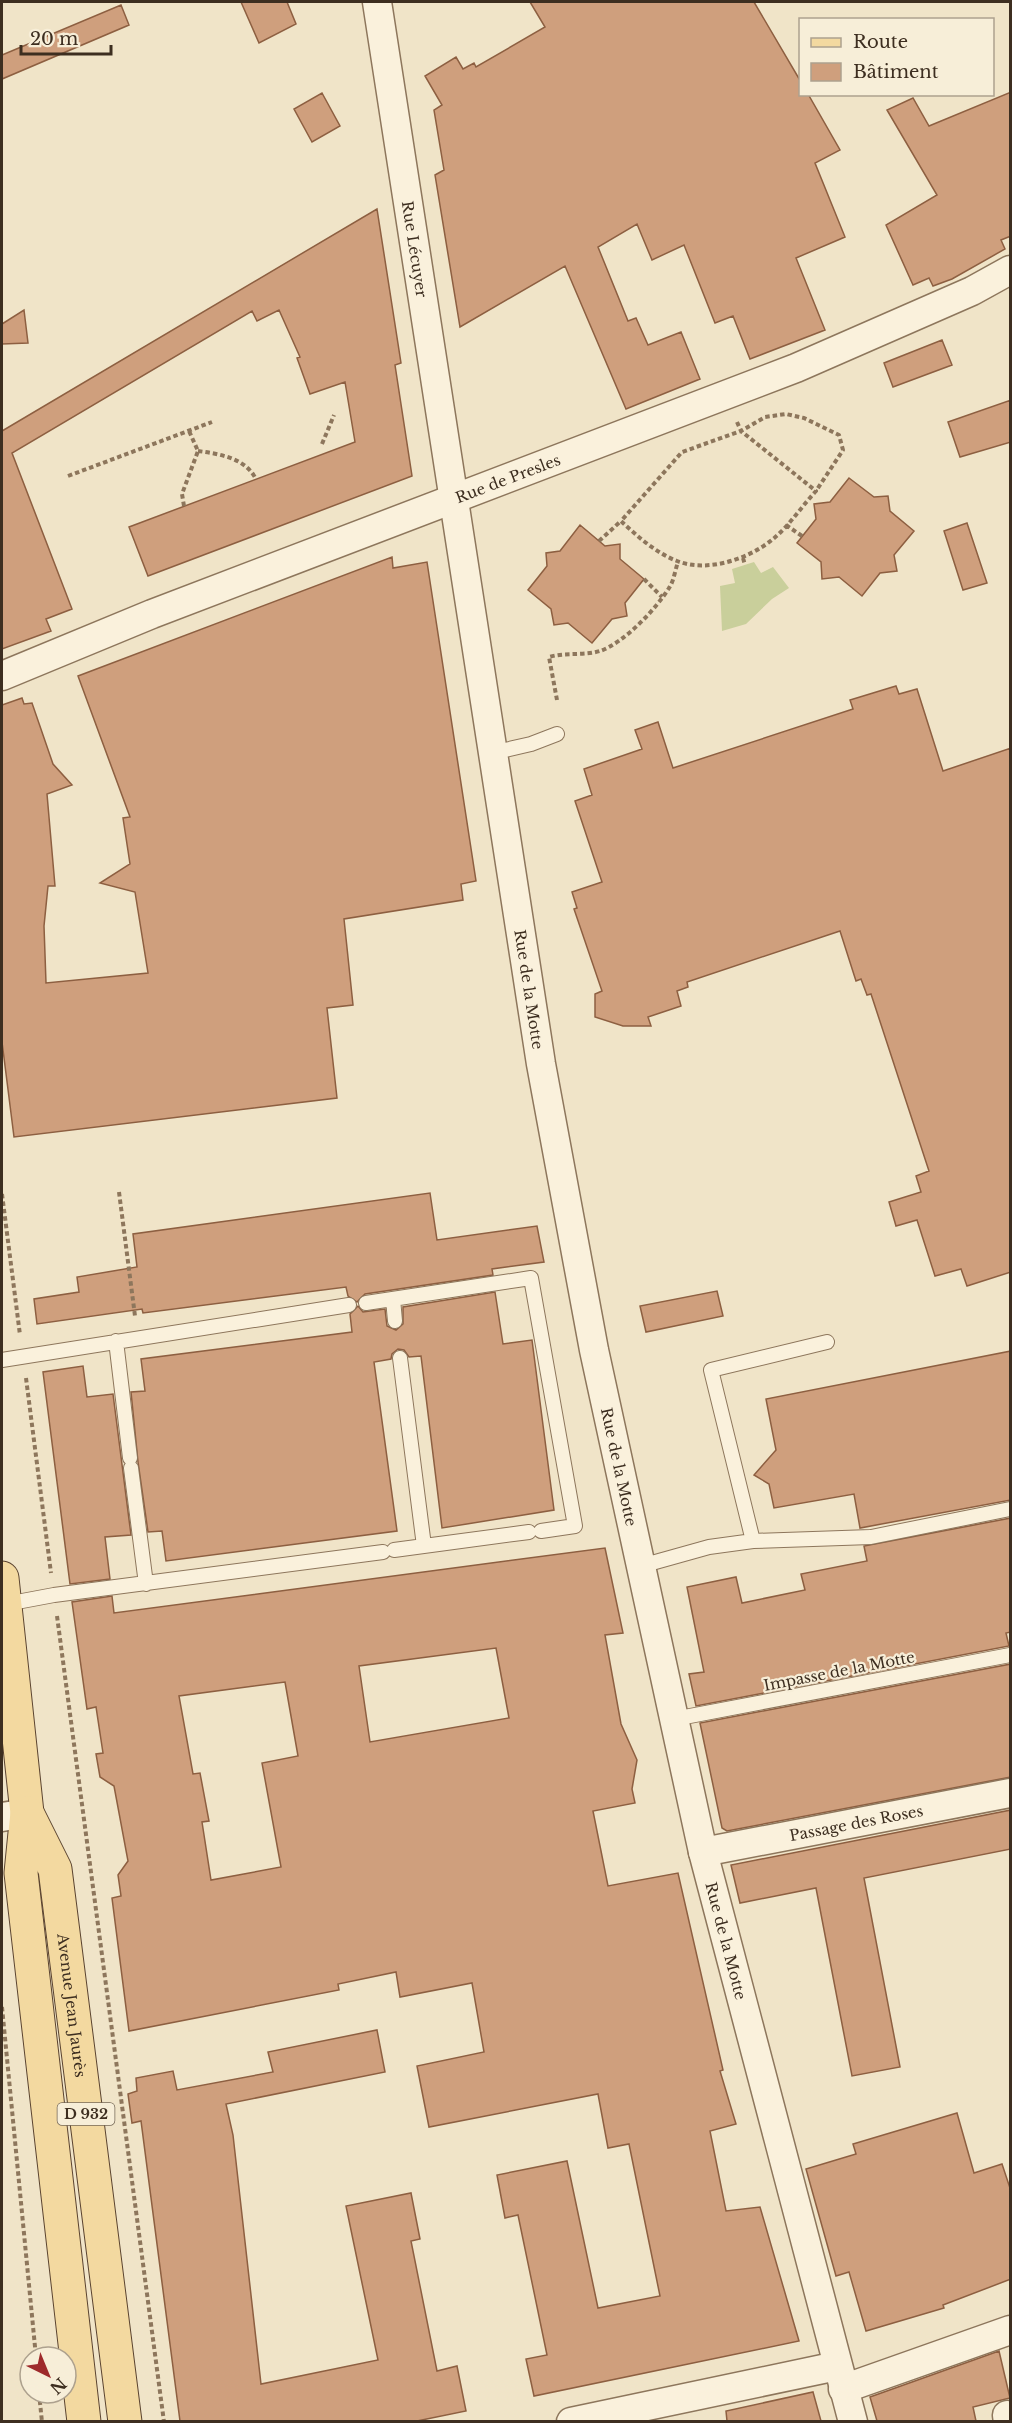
<svg xmlns="http://www.w3.org/2000/svg" width="1012" height="2423" font-family="'Libre Baskerville',serif">
<style>
.green{fill:#c9cf9b}
.building{fill:#cf9f7d;stroke:#8d5f41;stroke-width:1.5;fill-rule:evenodd}
.lines{fill:none;stroke-linecap:round;stroke-linejoin:round}
.lane-casing{stroke:#8d765c;stroke-width:16}
.street-casing{stroke:#8d765c;stroke-width:31}
.primary-casing{stroke:#5b4430;stroke-width:35}
.path{stroke:#8d765c;stroke-width:4;stroke-dasharray:4.5 3;stroke-linecap:butt}
.lane{stroke:#faf1dc;stroke-width:14}
.street{stroke:#faf1dc;stroke-width:28}
.primary{stroke:#f3d9a0;stroke-width:33}
.labels{text-anchor:middle;dominant-baseline:central;stroke-width:4.5;stroke-linejoin:round;paint-order:stroke}
.shield{fill:#f7eed8;stroke:#756857;stroke-width:1.5}
.shield-label{font-size:14px;font-weight:bold;fill:#3d2e20}
.street-label{font-size:15px;fill:#3d2e20;stroke:#f7eed8}
</style>
<rect width="100%" height="100%" fill="#f0e4c8"/>
<path class="green" d="M 754,562 L 761,573 L 773,567 L 789,588 L 772,599 L 746,624 L 722,631 L 720,586 L 735,583 L 732,569 Z"/>
<path class="building" d="M 241,2 L 287,2 L 296,24 L 259,43 Z
M 530,2 L 754,2 L 801,82 L 801,94 L 808,94 L 840,150 L 815,163 L 845,237 L 796,258 L 825,330 L 750,359 L 733,316 L 715,323 L 684,245 L 652,260 L 637,224 L 598,247 L 628,321 L 636,318 L 648,345 L 681,332 L 700,379 L 626,409 L 565,266 L 460,327 L 435,175 L 444,170 L 434,110 L 442,105 L 425,76 L 456,57 L 463,69 L 474,63 L 476,67 L 545,27 Z
M 121,5 L 129,25 L 2,79 L 2,55 Z
M 1011,92 L 1011,236 L 1001,240 L 1005,249 L 952,279 L 933,286 L 929,278 L 913,285 L 886,225 L 937,195 L 887,110 L 913,98 L 929,126 Z
M 322,93 L 340,126 L 312,142 L 294,109 Z
M 377,209 L 401,363 L 395,365 L 412,476 L 148,576 L 129,527 L 355,442 L 345,382 L 310,394 L 297,358 L 300,357 L 279,310 L 257,321 L 252,311 L 12,453 L 72,609 L 46,619 L 51,631 L 2,649 L 2,431 Z
M 24,310 L 28,343 L 2,344 L 2,324 Z
M 942,340 L 952,365 L 893,387 L 884,363 Z
M 1011,400 L 1011,442 L 960,457 L 948,422 Z
M 849,478 L 874,497 L 888,496 L 890,511 L 914,531 L 894,555 L 897,571 L 880,573 L 862,596 L 839,577 L 822,579 L 821,562 L 797,543 L 816,519 L 814,504 L 830,502 Z
M 967,523 L 987,583 L 963,590 L 944,531 Z
M 580,525 L 605,546 L 620,544 L 620,559 L 644,579 L 625,603 L 627,616 L 612,619 L 592,643 L 568,623 L 554,625 L 551,609 L 528,590 L 547,566 L 546,553 L 560,551 Z
M 392,557 L 393,568 L 427,562 L 476,881 L 461,884 L 463,900 L 344,919 L 353,1005 L 327,1008 L 337,1098 L 14,1137 L 2,1042 L 2,705 L 22,698 L 24,704 L 32,703 L 53,764 L 72,785 L 47,794 L 55,886 L 48,886 L 44,926 L 46,983 L 148,973 L 135,892 L 100,883 L 130,864 L 123,818 L 130,817 L 78,676 Z
M 896,686 L 899,694 L 917,689 L 943,771 L 1011,748 L 1011,1272 L 967,1286 L 961,1269 L 935,1276 L 917,1220 L 896,1226 L 889,1202 L 921,1192 L 916,1176 L 929,1171 L 871,994 L 867,995 L 861,979 L 856,981 L 840,931 L 687,982 L 688,987 L 677,991 L 681,1006 L 648,1017 L 651,1026 L 623,1026 L 595,1017 L 595,994 L 602,991 L 574,909 L 577,908 L 572,892 L 602,882 L 575,801 L 592,795 L 584,769 L 642,749 L 635,730 L 658,722 L 673,768 L 853,709 L 850,700 Z
M 430,1193 L 437,1240 L 537,1226 L 544,1262 L 492,1269 L 493,1275 L 365,1294 L 357,1302 L 348,1296 L 346,1287 L 143,1313 L 142,1309 L 37,1324 L 34,1299 L 79,1292 L 77,1277 L 137,1267 L 133,1234 Z
M 717,1291 L 723,1316 L 646,1332 L 640,1306 Z
M 495,1292 L 503,1344 L 532,1340 L 554,1510 L 442,1528 L 421,1356 L 409,1357 L 404,1350 L 398,1349 L 392,1354 L 391,1359 L 374,1362 L 397,1531 L 166,1561 L 162,1531 L 148,1532 L 138,1462 L 131,1392 L 145,1391 L 141,1359 L 352,1332 L 350,1314 L 358,1306 L 363,1312 L 385,1309 L 387,1326 L 396,1330 L 403,1324 L 403,1307 Z
M 1011,1351 L 1011,1500 L 860,1528 L 854,1494 L 774,1508 L 769,1484 L 754,1475 L 776,1450 L 766,1399 Z
M 83,1366 L 87,1397 L 113,1394 L 131,1535 L 105,1537 L 110,1579 L 70,1584 L 43,1372 Z
M 1011,1518 L 1011,1632 L 1006,1633 L 1009,1646 L 696,1706 L 689,1674 L 704,1672 L 687,1587 L 736,1577 L 742,1603 L 805,1590 L 801,1574 L 867,1561 L 864,1546 Z
M 605,1548 L 623,1633 L 605,1635 L 621,1724 L 637,1760 L 632,1789 L 635,1803 L 593,1811 L 608,1886 L 678,1873 L 723,2070 L 720,2071 L 736,2124 L 710,2131 L 726,2211 L 760,2207 L 799,2341 L 534,2396 L 526,2359 L 547,2355 L 518,2215 L 505,2218 L 497,2175 L 567,2161 L 598,2308 L 660,2296 L 629,2144 L 608,2148 L 598,2094 L 429,2127 L 417,2066 L 484,2052 L 472,1983 L 400,1997 L 396,1972 L 338,1984 L 339,1990 L 129,2031 L 112,1898 L 121,1896 L 118,1875 L 128,1861 L 114,1786 L 100,1777 L 96,1754 L 103,1753 L 96,1707 L 87,1709 L 72,1602 L 112,1596 L 114,1613 ZM 496,1648 L 509,1718 L 370,1742 L 359,1666 ZM 285,1682 L 298,1756 L 262,1763 L 281,1867 L 211,1880 L 202,1822 L 209,1821 L 200,1773 L 193,1774 L 179,1696 Z
M 1011,1664 L 1011,1777 L 727,1831 L 722,1828 L 700,1723 Z
M 1011,1810 L 1011,1849 L 864,1878 L 900,2067 L 852,2076 L 816,1888 L 740,1903 L 731,1865 Z
M 377,2030 L 385,2072 L 226,2104 L 233,2135 L 261,2384 L 378,2360 L 346,2206 L 411,2193 L 420,2239 L 411,2241 L 437,2371 L 457,2366 L 466,2411 L 417,2421 L 180,2421 L 141,2121 L 132,2123 L 128,2094 L 137,2091 L 136,2078 L 173,2071 L 177,2090 L 273,2072 L 268,2052 Z
M 957,2113 L 974,2173 L 1002,2164 L 1011,2191 L 1011,2279 L 943,2305 L 944,2308 L 866,2331 L 849,2272 L 836,2276 L 806,2169 L 856,2154 L 853,2144 Z
M 999,2351 L 1010,2398 L 973,2407 L 976,2421 L 877,2421 L 870,2397 Z
M 813,2392 L 821,2421 L 727,2421 L 726,2411 Z"/>
<g class="lines">
<defs>
<path id="lane" d="M 492,753 L 531,744 L 557,734
M 393,1299 L 395,1321
M 366,1303 L 531,1278 L 575,1526 L 541,1531
M 116,1341 L 130,1458
M 400,1358 L 424,1546
M 2,1360 L 349,1305
M 131,1468 L 146,1584
M 753,1541 L 711,1370 L 827,1342
M 394,1550 L 529,1532
M 641,1566 L 709,1547 L 753,1541 L 871,1537 L 1010,1509
M 6,1604 L 54,1595 L 383,1552
M 674,1719 L 1010,1655"/>
<g id="street">
<path id="s1" d="M 377,2 L 541,1064 L 594,1350 L 703,1852 L 853,2422"/>
<path id="s2" d="M 2,676 L 152,614 L 796,368 L 972,291 L 1010,270"/>
<path d="M 2,1817 L 27,1813"/>
<path id="s3" d="M 703,1852 L 1010,1793"/>
<path d="M 843,2389 L 1010,2330"/>
<path d="M 1007,2415 L 1008,2422"/>
<path d="M 571,2422 L 837,2366"/>
</g>
<g id="primary">
<path d="M 2,1578 L 27,1813 L 21,1873 L 84,2422"/>
<path id="s4" d="M 27,1813 L 55,1869 L 125,2422"/>
</g>
</defs>
<use href="#lane" class="lane-casing"/>
<use href="#street" class="street-casing"/>
<use href="#primary" class="primary-casing"/>
<path class="path" d="M 737,422 L 741,431 L 816,491 C 802,506 789,526 773,539 C 749,559 707,573 677,561 C 656,553 637,536 621,521 L 682,452 L 741,431 L 765,417 L 786,414 L 804,418 L 839,435 L 843,450 L 816,491
M 322,444 L 334,415
M 198,451 C 220,454 245,458 256,479
M 68,476 L 212,422
M 184,506 L 182,494 L 198,451 L 189,431
M 786,525 L 802,536
M 599,541 L 621,521
M 743,558 L 745,565
M 644,579 L 662,597
M 557,700 L 549,657 C 566,652 584,656 600,651 C 624,643 656,609 669,588 C 674,581 675,570 678,562
M 119,1192 L 135,1316
M 2,1194 L 20,1335
M 26,1378 L 51,1573
M 57,1616 L 164,2422
M 2,2007 L 36,2357
M 39,2393 L 42,2422"/>
<use href="#lane" class="lane"/>
<use href="#street" class="street"/>
<use href="#primary" class="primary"/>
</g>
<g class="labels">
<rect class="shield" x="57.5" y="2103" width="57" height="22" rx="4.5"/>
<g class="shield-label">
<text x="86" y="2114">D 932</text>
</g>
<g class="street-label">
<text stroke="none"><textPath href="#s1" startOffset="250">Rue Lécuyer</textPath></text>
<text stroke="none"><textPath href="#s2" startOffset="543">Rue de Presles</textPath></text>
<text stroke="none"><textPath href="#s1" startOffset="999">Rue de la Motte</textPath></text>
<text stroke="none"><textPath href="#s1" startOffset="1485">Rue de la Motte</textPath></text>
<text transform="translate(839 1671) rotate(-11)">Impasse de la Motte</text>
<text stroke="none"><textPath href="#s3" startOffset="156">Passage des Roses</textPath></text>
<text stroke="none"><textPath href="#s1" startOffset="1971">Rue de la Motte</textPath></text>
<text stroke="none"><textPath href="#s4" startOffset="200">Avenue Jean Jaurès</textPath></text>
</g>
</g>
<rect width="1012" height="2423" fill="none" stroke="#3d2e20" stroke-width="6"/>
<rect x="799" y="18" width="195" height="78" fill="#f7eed8" stroke="#ada18e" stroke-width="1.5"/>
<rect x="811" y="38" width="30" height="9" fill="#f3d9a0" stroke="#ada18e" stroke-width="1.5"/>
<text x="853" y="48" font-size="18" fill="#3d2e20">Route</text>
<rect x="811" y="63" width="30" height="18" fill="#cf9f7d" stroke="#ada18e" stroke-width="1.5"/>
<text x="853" y="78" font-size="18" fill="#3d2e20">Bâtiment</text>
<g transform="translate(48 2375) rotate(137)"><circle r="28" fill="#f7eed8" stroke="#ada18e" stroke-width="1.5"/>
<path d="M0-4.5L10 22L0 15L-10 22Z" fill="#9e2a2b"/>
<text y="-9" font-size="16" font-weight="bold" text-anchor="middle" fill="#3d2e20">N</text>
</g>
<path d="M21 45v9h90v-9" fill="none" stroke="#3d2e20" stroke-width="3"/>
<text x="30" y="45" font-size="18" fill="#3d2e20" stroke="#f7eed8" stroke-width="4.5" paint-order="stroke">20 m</text>
</svg>
